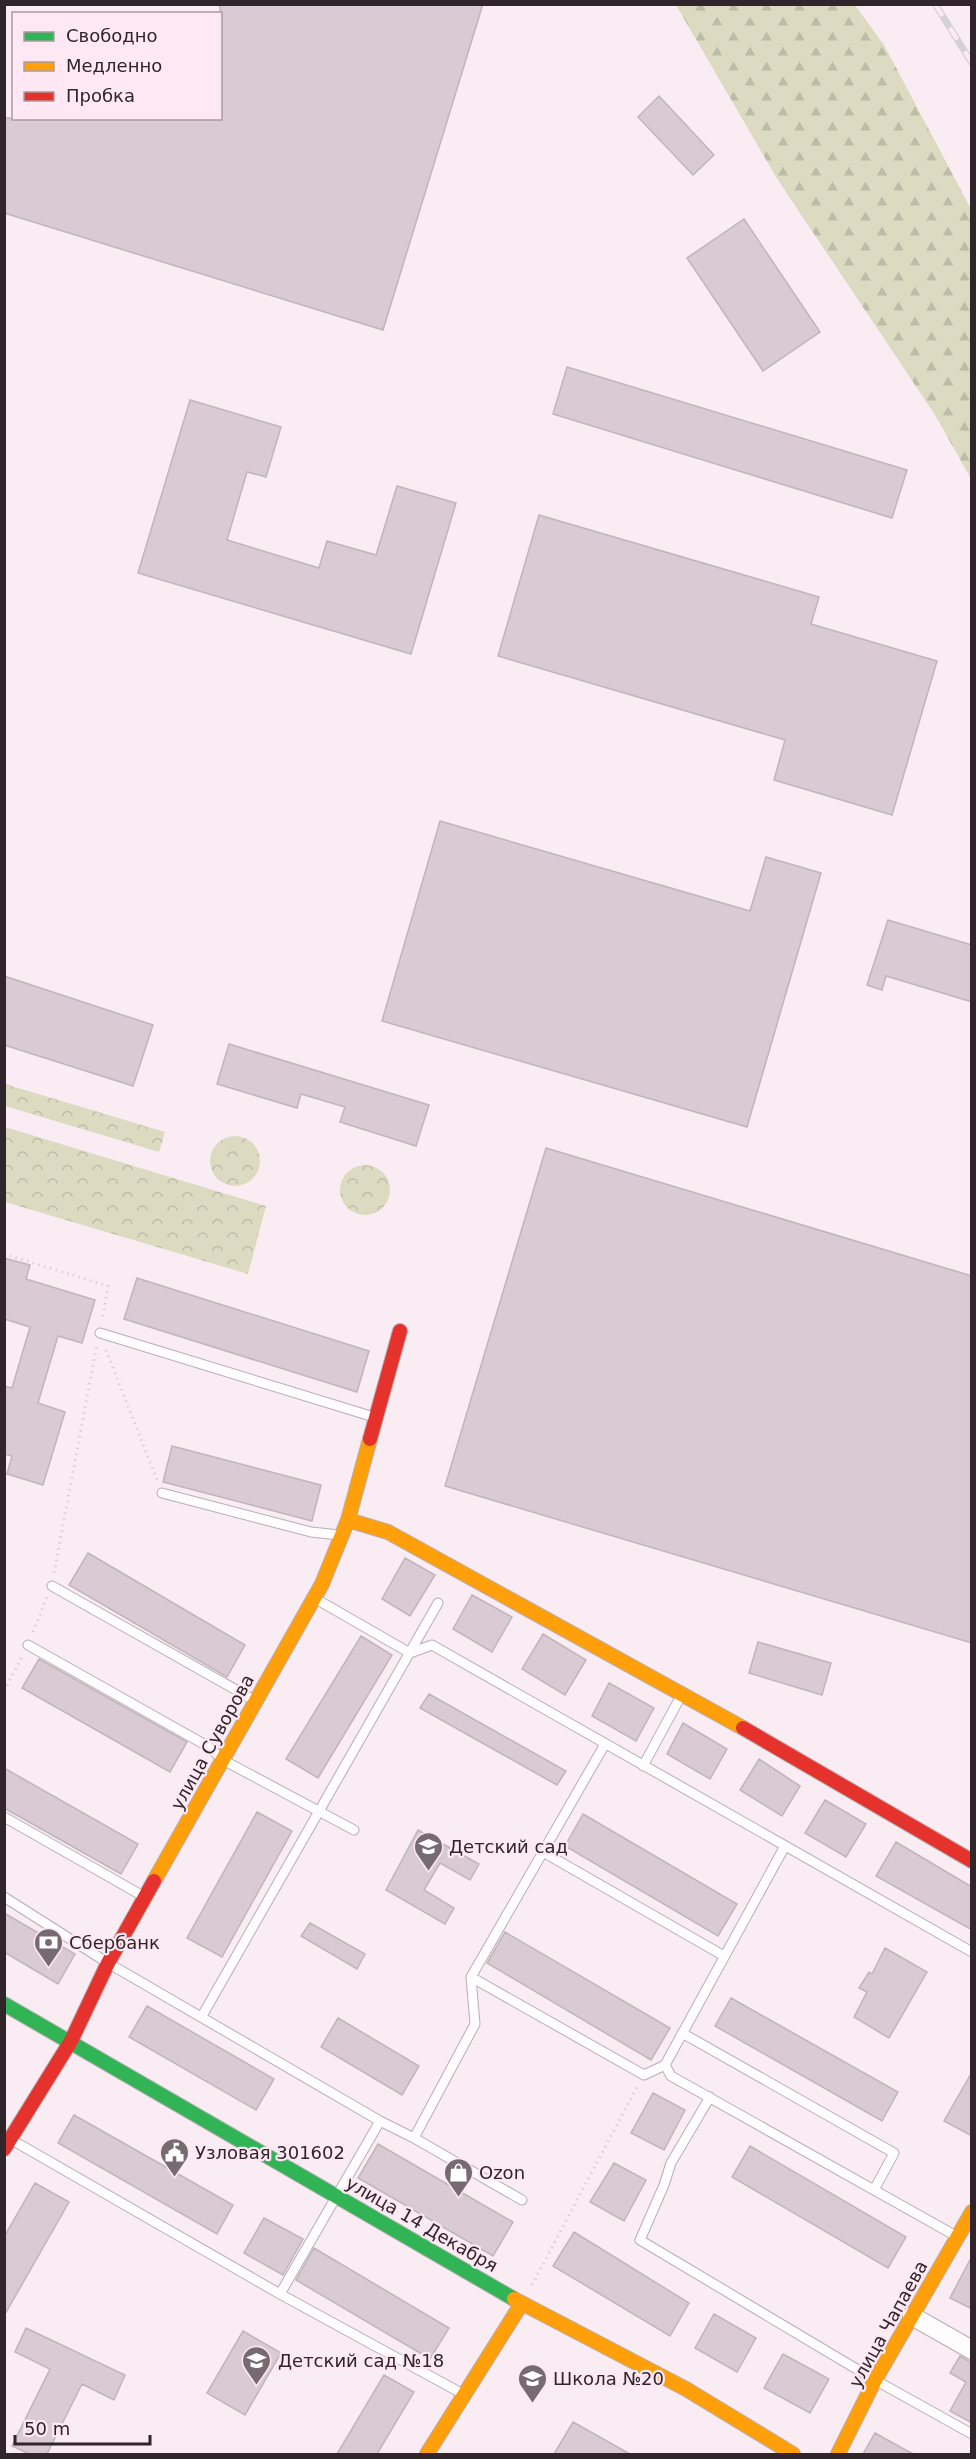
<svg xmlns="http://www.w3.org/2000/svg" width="976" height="2459" font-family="'DejaVu Sans',sans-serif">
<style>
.forest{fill:url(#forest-firs)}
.park{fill:url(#park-crowns)}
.building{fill:#dacad3;stroke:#bfb5bb;stroke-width:1.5}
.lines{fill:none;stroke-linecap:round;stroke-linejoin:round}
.lane-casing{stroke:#b8aeb3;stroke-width:11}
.street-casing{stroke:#b8aeb3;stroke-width:20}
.fast-casing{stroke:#b8aeb3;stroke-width:16}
.slow-casing{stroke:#b8aeb3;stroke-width:16}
.jam-casing{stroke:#b8aeb3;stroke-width:16}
.path{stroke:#d7d3d4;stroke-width:3;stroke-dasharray:1.5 4.5;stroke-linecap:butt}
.lane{stroke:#fefcfd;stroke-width:9}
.street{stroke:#fefcfd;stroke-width:18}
.fast{stroke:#30b455;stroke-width:14}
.slow{stroke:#ff9f0a;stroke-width:14}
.jam{stroke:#e5322d;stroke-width:14}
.rail-casing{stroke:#d4d1d3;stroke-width:7}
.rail{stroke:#fee8f4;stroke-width:4.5;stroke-dasharray:14;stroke-linecap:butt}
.labels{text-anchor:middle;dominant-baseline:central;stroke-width:4.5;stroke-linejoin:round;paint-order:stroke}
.street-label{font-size:18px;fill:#2f252a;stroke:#fee8f4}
.poi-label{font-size:18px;fill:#2f252a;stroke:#fee8f4;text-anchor:start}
</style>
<defs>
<pattern id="forest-firs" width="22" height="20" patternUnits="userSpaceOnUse" patternTransform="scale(1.5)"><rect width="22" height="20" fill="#dcdbc2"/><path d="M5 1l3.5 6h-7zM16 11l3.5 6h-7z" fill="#bdbca7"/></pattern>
<pattern id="park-crowns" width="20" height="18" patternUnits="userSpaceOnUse" patternTransform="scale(1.5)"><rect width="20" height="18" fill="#dcdbc2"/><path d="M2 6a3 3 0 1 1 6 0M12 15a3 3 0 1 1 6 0" fill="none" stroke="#bdbca7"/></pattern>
</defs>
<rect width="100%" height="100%" fill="#f9edf3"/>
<path class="forest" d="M 676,5 L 855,5 L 884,45 L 971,209 L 971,479 L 935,415 L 776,177 Z"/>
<path class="park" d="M 5,1084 L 165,1132 L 159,1152 L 5,1106 Z
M 5,1127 L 266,1206 L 248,1274 L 5,1202 Z
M210 1161a25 25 0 1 1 50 0a25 25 0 1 1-50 0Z
M340 1190a25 25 0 1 1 50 0a25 25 0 1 1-50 0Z"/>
<path class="building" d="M 220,4 L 483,4 L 383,330 L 4,213 L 4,118 L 220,118 Z
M 659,96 L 714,155 L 693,175 L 638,117 Z
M 744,219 L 820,332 L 763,371 L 687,258 Z
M 567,367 L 907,470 L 892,518 L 553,414 Z
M 190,400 L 281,427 L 266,477 L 247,472 L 227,540 L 319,568 L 327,541 L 376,555 L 397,486 L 456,503 L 411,654 L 138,573 Z
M 539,515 L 819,597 L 811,624 L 937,661 L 892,815 L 774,780 L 785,740 L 498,656 Z
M 440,821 L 750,911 L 766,857 L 821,873 L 747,1127 L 382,1021 Z
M 888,920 L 972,945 L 972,1002 L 886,976 L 882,990 L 867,985 Z
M 4,976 L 153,1025 L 133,1086 L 4,1045 Z
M 229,1044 L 429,1105 L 416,1146 L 340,1122 L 345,1107 L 301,1094 L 297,1108 L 217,1084 Z
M 546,1148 L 972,1276 L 972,1643 L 445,1486 Z
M 4,1258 L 30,1265 L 26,1279 L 95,1300 L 82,1343 L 58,1336 L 38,1403 L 65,1412 L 43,1485 L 7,1474 L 12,1456 L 4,1454 L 4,1386 L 12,1388 L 30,1327 L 4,1319 Z
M 137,1278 L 369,1351 L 357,1392 L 124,1319 Z
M 172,1446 L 321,1485 L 312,1521 L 163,1482 Z
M 88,1553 L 245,1645 L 227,1677 L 69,1585 Z
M 405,1558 L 435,1575 L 410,1616 L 382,1599 Z
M 472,1595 L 512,1617 L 492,1652 L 453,1629 Z
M 543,1634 L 586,1660 L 565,1695 L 522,1669 Z
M 361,1636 L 392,1655 L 318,1778 L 286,1759 Z
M 758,1642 L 831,1663 L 822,1695 L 749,1673 Z
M 39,1659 L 187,1742 L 170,1772 L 22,1688 Z
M 609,1683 L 654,1708 L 636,1741 L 592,1716 Z
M 429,1694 L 566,1771 L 557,1785 L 420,1708 Z
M 683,1723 L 727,1749 L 710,1779 L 667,1754 Z
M 759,1759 L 800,1786 L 782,1816 L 740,1790 Z
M 4,1768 L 138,1844 L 121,1874 L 4,1808 Z
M 825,1800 L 866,1824 L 846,1857 L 805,1833 Z
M 257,1812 L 292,1831 L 222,1957 L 187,1938 Z
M 583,1814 L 737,1904 L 718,1936 L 565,1846 Z
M 418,1830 L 479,1864 L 470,1880 L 440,1863 L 424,1890 L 454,1908 L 445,1924 L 386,1890 Z
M 896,1842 L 972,1887 L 972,1930 L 876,1876 Z
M 4,1913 L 75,1954 L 58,1984 L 4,1952 Z
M 310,1923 L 365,1954 L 357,1969 L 301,1936 Z
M 505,1932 L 670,2028 L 651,2060 L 487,1963 Z
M 885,1948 L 927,1972 L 889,2038 L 854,2017 L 867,1992 L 859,1988 L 869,1972 L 872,1974 Z
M 731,1998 L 898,2092 L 882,2121 L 715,2026 Z
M 147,2006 L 274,2079 L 256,2110 L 129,2037 Z
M 338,2018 L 419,2066 L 402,2095 L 321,2047 Z
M 972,2072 L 972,2136 L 944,2121 Z
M 653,2093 L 685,2110 L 664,2150 L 631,2133 Z
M 74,2115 L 233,2205 L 217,2234 L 58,2143 Z
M 378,2144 L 513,2222 L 493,2256 L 358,2178 Z
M 750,2146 L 906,2237 L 888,2268 L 732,2177 Z
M 614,2163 L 646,2180 L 624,2221 L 590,2202 Z
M 35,2183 L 69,2202 L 4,2316 L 4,2237 Z
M 264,2218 L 303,2239 L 283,2275 L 244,2253 Z
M 574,2232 L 689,2303 L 670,2336 L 553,2266 Z
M 314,2248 L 449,2328 L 430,2359 L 296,2280 Z
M 972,2256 L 972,2309 L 950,2298 Z
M 714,2314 L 756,2338 L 737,2372 L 695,2348 Z
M 26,2328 L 125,2375 L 114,2400 L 82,2384 L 47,2454 L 29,2454 L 12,2446 L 50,2369 L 15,2352 Z
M 243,2331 L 281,2353 L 245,2415 L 207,2393 Z
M 783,2354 L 829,2379 L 810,2413 L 764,2388 Z
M 960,2356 L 972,2363 L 972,2423 L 950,2411 L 966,2382 L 950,2373 Z
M 384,2375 L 414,2392 L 377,2454 L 337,2454 Z
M 573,2422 L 630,2454 L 554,2454 Z
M 875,2433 L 913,2454 L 863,2454 Z"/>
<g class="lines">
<defs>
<path id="lane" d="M 100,1333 L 374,1417
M 162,1493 L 311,1532 L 339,1535
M 52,1586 L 254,1700
M 316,1599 L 410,1653 L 432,1645 L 972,1952
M 28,1645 L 209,1747 L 223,1760 L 354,1830
M 643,1766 L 682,1694
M 4,1817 L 143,1896
M 543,1852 L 724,1956
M 4,1897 L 108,1963 L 380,2121 L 414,2138 L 522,2200
M 471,1977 L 644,2075 L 665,2065 L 785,1846
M 202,2016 L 438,1603
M 682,2033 L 894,2153 L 874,2190
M 665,2065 L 671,2076 L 956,2236
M 710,2097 L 671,2163 L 664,2185 L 640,2240 L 875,2380 L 972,2434
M 414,2138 L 475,2024 L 471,1977 L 605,1744
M 12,2140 L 280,2294 L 463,2394
M 280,2294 L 380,2121"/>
<path id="street" d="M 912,2316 L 972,2350"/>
<path id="fast" d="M 4,2004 L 514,2299"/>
<path id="slow" d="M 348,1520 L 388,1532 L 743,1728
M 154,1881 L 322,1584 L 348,1520 L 370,1439
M 514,2299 L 686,2389 L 793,2454
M 427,2454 L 522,2303
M 838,2454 L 875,2380 L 972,2212"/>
<path id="jam" d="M 370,1439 L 400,1331
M 743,1728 L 972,1861
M 4,2149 L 71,2041 L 108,1963 L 154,1881"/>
</defs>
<use href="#lane" class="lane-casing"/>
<use href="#street" class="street-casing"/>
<use href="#fast" class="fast-casing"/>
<use href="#slow" class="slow-casing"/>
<use href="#jam" class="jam-casing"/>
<path class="path" d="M 4,1254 L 108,1286 L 102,1320
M 106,1350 L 157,1480
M 54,1573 L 97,1344
M 33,1632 L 47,1597
M 4,1691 L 23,1655
M 532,2285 L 637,2087"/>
<use href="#lane" class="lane"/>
<use href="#street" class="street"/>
<use href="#fast" class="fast"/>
<use href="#slow" class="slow"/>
<use href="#jam" class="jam"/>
<defs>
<path id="rail" d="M 935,4 L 972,63"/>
</defs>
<use href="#rail" class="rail-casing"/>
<use href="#rail" class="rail"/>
</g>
<defs>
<symbol id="school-pin" viewBox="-11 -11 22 30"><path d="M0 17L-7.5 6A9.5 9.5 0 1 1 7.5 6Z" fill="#766b70" stroke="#fee8f4"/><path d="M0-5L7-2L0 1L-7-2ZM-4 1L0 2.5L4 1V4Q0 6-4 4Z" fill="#fff"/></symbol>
<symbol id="bank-pin" viewBox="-11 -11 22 30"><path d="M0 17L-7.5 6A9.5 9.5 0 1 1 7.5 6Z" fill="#766b70" stroke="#fee8f4"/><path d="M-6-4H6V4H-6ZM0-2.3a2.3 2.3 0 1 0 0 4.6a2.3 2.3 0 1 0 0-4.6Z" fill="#fff"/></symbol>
<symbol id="civic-pin" viewBox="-11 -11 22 30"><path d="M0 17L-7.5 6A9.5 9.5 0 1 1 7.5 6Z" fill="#766b70" stroke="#fee8f4"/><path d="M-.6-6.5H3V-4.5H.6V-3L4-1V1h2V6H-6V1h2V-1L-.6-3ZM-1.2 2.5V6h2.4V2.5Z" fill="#fff"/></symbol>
<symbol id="shop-pin" viewBox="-11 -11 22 30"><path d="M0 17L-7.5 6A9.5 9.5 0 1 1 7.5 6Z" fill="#766b70" stroke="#fee8f4"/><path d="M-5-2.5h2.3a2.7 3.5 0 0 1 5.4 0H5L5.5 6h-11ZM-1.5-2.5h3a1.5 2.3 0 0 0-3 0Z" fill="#fff"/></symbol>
</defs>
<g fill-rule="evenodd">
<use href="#school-pin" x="412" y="1830" width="33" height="45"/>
<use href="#bank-pin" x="32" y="1926" width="33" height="45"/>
<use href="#civic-pin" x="158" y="2136" width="33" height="45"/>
<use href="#shop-pin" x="442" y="2156" width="33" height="45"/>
<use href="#school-pin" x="240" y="2344" width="33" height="45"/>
<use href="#school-pin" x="516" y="2362" width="33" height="45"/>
</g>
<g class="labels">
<g class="street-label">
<text transform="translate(212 1742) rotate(-61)">улица Суворова</text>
<text transform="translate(422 2224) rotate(30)">улица 14 Декабря</text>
<text transform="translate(888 2324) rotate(-61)">улица Чапаева</text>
</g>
<g class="poi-label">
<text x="449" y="1846">Детский сад</text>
<text x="69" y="1942">Сбербанк</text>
<text x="195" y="2152">Узловая 301602</text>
<text x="479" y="2172">Ozon</text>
<text x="278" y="2360">Детский сад №18</text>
<text x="553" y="2378">Школа №20</text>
</g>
</g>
<rect width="976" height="2459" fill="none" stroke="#2f252a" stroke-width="12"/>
<rect x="12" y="12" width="210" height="108" fill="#fee8f4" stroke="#ab9aa3" stroke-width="1.5"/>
<rect x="24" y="32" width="30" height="9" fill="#30b455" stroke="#ab9aa3" stroke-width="1.5"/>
<text x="66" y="42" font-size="18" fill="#2f252a">Свободно</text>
<rect x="24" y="62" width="30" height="9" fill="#ff9f0a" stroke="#ab9aa3" stroke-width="1.5"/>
<text x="66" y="72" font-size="18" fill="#2f252a">Медленно</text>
<rect x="24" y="92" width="30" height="9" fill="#e5322d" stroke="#ab9aa3" stroke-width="1.5"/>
<text x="66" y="102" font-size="18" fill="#2f252a">Пробка</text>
<path d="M15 2435v9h135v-9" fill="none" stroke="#2f252a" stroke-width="3"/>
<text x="24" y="2435" font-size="18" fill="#2f252a" stroke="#fee8f4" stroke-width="4.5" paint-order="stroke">50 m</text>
</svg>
